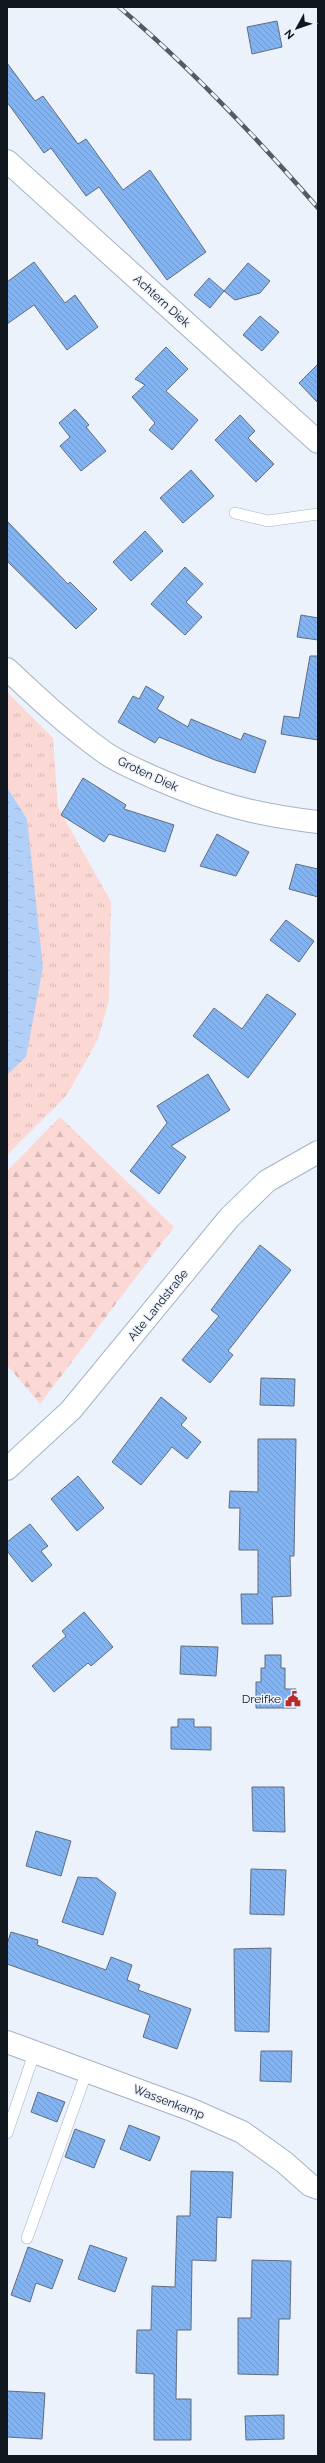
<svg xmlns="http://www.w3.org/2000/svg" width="325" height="2463" font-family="Raleway,sans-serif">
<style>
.grass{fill:url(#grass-tufts)}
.forest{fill:url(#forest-firs)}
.water{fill:url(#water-ripples)}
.building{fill:url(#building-back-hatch);stroke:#5f6d7f}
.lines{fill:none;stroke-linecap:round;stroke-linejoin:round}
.service-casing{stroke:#a3b3c6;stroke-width:12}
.minor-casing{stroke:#a3b3c6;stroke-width:24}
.service{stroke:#fff;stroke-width:11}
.minor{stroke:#fff;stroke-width:22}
.rail-casing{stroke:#555b62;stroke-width:4.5}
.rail{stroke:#ecf2fb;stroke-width:3;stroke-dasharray:9;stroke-linecap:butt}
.labels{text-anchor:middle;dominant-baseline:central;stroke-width:3;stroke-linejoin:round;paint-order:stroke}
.street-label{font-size:12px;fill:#11171e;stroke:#ecf2fb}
.poi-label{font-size:12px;fill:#11171e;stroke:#ecf2fb;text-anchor:end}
</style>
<defs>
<pattern id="grass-tufts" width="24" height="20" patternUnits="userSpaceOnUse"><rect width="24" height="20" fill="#fbd8d4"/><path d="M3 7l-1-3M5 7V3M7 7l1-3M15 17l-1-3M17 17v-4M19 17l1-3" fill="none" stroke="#d6b9b6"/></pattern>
<pattern id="forest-firs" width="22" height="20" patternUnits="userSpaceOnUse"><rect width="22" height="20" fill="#fbd8d4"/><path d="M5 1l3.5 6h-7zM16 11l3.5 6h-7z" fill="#d6b9b6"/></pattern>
<pattern id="water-ripples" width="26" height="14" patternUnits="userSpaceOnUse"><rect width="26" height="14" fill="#b2d0f7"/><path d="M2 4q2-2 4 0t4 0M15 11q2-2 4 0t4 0" fill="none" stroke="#98b2d3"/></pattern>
<pattern id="building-back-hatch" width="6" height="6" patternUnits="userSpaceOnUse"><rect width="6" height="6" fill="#82b4f4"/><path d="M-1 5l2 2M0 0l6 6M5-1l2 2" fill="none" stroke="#6f9ad1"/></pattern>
</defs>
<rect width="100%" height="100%" fill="#ecf2fb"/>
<path class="grass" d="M 7,692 L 53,738 L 58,807 L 111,902 L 109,1000 L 98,1039 L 67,1095 L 7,1155 L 7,1075 L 26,1057 L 27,819 L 7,787 Z"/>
<path class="forest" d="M 60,1117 L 174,1227 L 40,1404 L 7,1365 L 7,1171 Z"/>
<path class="water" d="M 7,787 L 27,819 L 43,967 L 26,1057 L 7,1075 Z"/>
<path class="building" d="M 277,21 L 282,47 L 252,54 L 247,27 Z
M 7,63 L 35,101 L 43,96 L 78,144 L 86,139 L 123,190 L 150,170 L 206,252 L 167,280 L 99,187 L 86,196 L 51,148 L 44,153 L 7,102 Z
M 34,262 L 65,303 L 75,295 L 98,327 L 67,350 L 34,305 L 7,324 L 7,282 Z
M 248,263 L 270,281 L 260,293 L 235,300 L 224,291 Z
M 209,278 L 224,291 L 210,308 L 194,295 Z
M 260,316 L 279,332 L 262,351 L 243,335 Z
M 166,347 L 188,369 L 166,391 L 198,420 L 172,450 L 149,430 L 155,423 L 132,397 L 145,385 L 135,379 Z
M 318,364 L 318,403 L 299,383 Z
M 75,409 L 89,425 L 86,427 L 106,451 L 81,471 L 60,446 L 70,437 L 59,423 Z
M 240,415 L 255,431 L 248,438 L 274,464 L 256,482 L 215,440 Z
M 191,470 L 214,496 L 183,523 L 160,498 Z
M 7,521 L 68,584 L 70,582 L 97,609 L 76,629 L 7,561 Z
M 145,531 L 163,551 L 131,581 L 113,562 Z
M 185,567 L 203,584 L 186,602 L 202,617 L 185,635 L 151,604 Z
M 301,615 L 318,618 L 318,640 L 297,637 Z
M 310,656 L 318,656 L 318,740 L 281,734 L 284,716 L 299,718 Z
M 146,686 L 164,697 L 157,709 L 188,727 L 191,719 L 241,740 L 244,733 L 266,741 L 255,773 L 215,760 L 159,737 L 155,743 L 118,722 L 133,696 L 139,699 Z
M 83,778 L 126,805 L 124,809 L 174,825 L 165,852 L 109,834 L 104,842 L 61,815 Z
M 217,834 L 249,852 L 236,876 L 200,866 Z
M 296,864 L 318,869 L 318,897 L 289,889 Z
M 286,920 L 314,941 L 299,962 L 270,940 Z
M 267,994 L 296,1014 L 248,1078 L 193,1036 L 214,1008 L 242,1029 Z
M 208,1074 L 230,1110 L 171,1146 L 186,1157 L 159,1194 L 130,1171 L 167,1123 L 157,1106 Z
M 260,1245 L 291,1270 L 228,1351 L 233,1355 L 210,1383 L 182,1360 L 219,1316 L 211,1310 Z
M 261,1378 L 295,1379 L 294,1406 L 260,1405 Z
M 161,1397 L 187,1418 L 181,1425 L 201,1442 L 187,1459 L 172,1447 L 141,1485 L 112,1462 Z
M 258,1439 L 296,1439 L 294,1556 L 290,1556 L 291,1596 L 272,1597 L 273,1624 L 242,1624 L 241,1594 L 258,1594 L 258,1550 L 239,1550 L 240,1508 L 229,1508 L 230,1491 L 258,1492 Z
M 78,1476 L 104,1508 L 77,1531 L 51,1499 Z
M 30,1524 L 48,1546 L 41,1551 L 52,1565 L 32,1582 L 7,1551 L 7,1542 Z
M 84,1612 L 113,1647 L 91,1666 L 88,1663 L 54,1692 L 32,1666 L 66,1636 L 62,1631 Z
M 181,1646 L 218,1647 L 216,1676 L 180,1674 Z
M 265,1655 L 281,1655 L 281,1668 L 285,1668 L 285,1689 L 296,1689 L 296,1708 L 256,1708 L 256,1682 L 261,1682 L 261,1668 L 265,1668 Z
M 178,1719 L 194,1719 L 194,1727 L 211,1727 L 211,1750 L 171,1749 L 171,1727 L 178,1727 Z
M 252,1787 L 284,1787 L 285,1832 L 253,1831 Z
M 36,1831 L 71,1841 L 61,1876 L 26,1866 Z
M 251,1869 L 286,1870 L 284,1915 L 250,1914 Z
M 78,1877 L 97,1878 L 116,1893 L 103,1935 L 62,1922 Z
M 11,1932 L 38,1940 L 37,1945 L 106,1970 L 111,1957 L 132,1965 L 127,1980 L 140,1985 L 138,1990 L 191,2009 L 177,2049 L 143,2037 L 150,2015 L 7,1964 L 7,1944 Z
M 271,1948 L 269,2032 L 235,2031 L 234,1949 Z
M 261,2051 L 292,2051 L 291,2082 L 260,2081 Z
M 38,2092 L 65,2102 L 57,2122 L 31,2112 Z
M 129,2125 L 160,2137 L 150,2161 L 120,2149 Z
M 75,2129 L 105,2140 L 94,2168 L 65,2157 Z
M 191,2171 L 233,2172 L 231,2218 L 217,2217 L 216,2261 L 192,2260 L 191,2330 L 177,2330 L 176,2399 L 191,2399 L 191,2440 L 154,2440 L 154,2374 L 136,2373 L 137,2330 L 151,2330 L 152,2286 L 175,2287 L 177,2216 L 190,2216 Z
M 90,2245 L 127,2258 L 115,2292 L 78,2279 Z
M 28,2247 L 63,2260 L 52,2289 L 36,2283 L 30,2302 L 11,2295 Z
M 252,2260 L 291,2261 L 290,2319 L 279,2319 L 278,2375 L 238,2374 L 238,2318 L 251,2318 Z
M 7,2391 L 45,2393 L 42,2439 L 7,2437 Z
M 284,2415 L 284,2439 L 246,2440 L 245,2416 Z"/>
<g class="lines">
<defs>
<path id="service" d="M 235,513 L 268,521 L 318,514
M 7,2133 L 35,2051
M 27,2238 L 87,2071"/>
<path id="minor" d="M 7,161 L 318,442
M 7,669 C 38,698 69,727 104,752 C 119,763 138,770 155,778 C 212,803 256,815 318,822
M 7,1469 L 71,1410 L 229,1218 L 267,1181 L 318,1152
M 7,2042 L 192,2110 L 242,2132 L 284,2162 L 310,2185 L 318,2188"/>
</defs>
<use href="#service" class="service-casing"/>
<use href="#minor" class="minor-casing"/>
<use href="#service" class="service"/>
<use href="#minor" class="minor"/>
<defs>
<path id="rail" d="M 119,7 C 191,68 256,137 318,208"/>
</defs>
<use href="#rail" class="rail-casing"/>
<use href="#rail" class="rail"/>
</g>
<defs>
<symbol id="civic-bare" viewBox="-9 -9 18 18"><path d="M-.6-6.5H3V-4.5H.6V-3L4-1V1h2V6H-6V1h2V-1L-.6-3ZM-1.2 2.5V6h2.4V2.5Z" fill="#ba2a2b" stroke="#ecf2fb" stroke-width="2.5" paint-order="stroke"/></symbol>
</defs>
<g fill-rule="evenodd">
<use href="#civic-bare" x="282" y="1688" width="22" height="22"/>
</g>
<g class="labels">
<g class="street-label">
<text transform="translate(162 301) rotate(42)">Achtern Diek</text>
<text transform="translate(148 774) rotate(25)">Groten Diek</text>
<text transform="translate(158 1305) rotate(-51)">Alte Landstraße</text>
<text transform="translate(169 2102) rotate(21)">Wassenkamp</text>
</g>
<g class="poi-label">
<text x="281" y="1699">Dreifke</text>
</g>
</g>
<rect width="325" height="2463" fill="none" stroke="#11171e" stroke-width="16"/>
<g transform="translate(297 28) rotate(230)" stroke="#ecf2fb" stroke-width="3" paint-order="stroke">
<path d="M0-3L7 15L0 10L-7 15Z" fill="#11171e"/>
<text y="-6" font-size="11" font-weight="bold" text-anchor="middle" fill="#11171e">N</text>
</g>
</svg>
